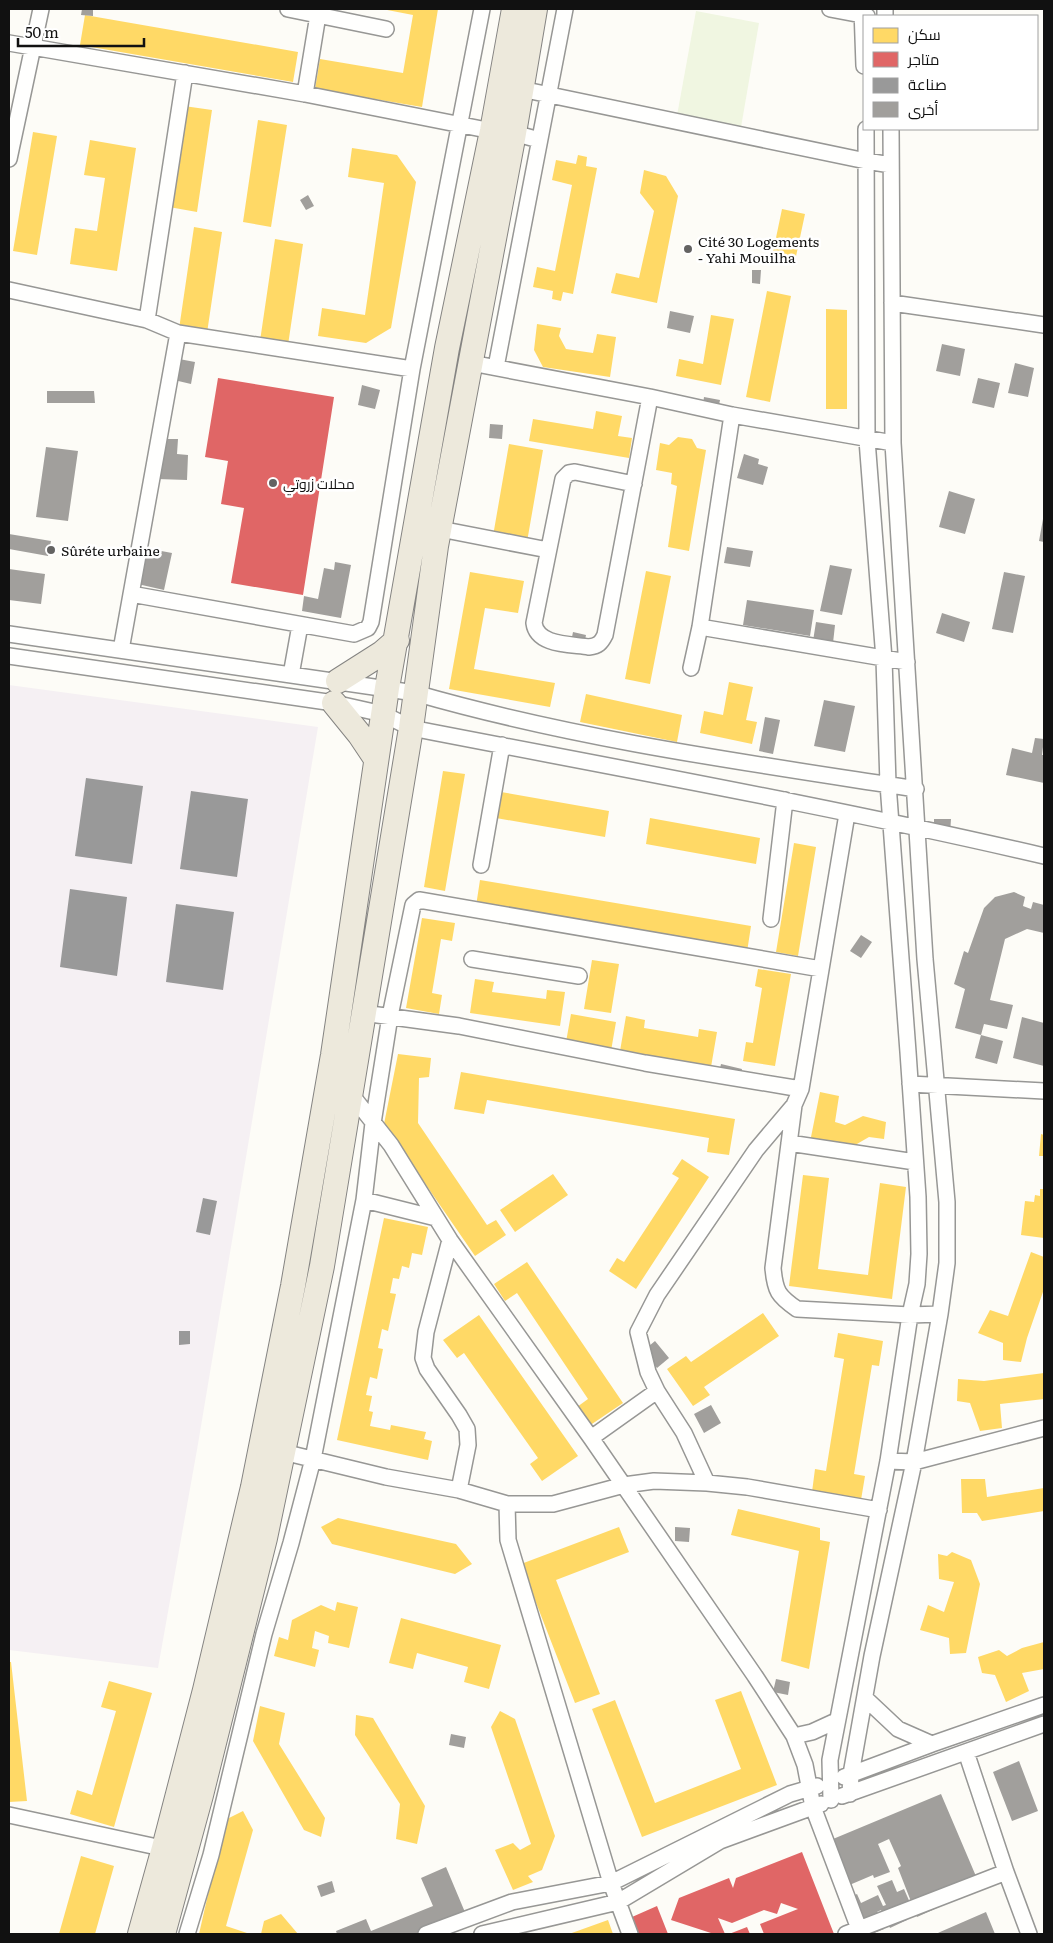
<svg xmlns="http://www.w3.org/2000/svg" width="1053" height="1943" font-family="Literata,Cairo,serif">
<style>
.industrial{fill:#f5f0f3}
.pitch{fill:#f0f6e1}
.homes{fill:#ffd966}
.shops{fill:#e06666}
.industry{fill:#999}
.building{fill:#a19f9c}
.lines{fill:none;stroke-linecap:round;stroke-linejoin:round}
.minor-casing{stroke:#979795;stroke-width:18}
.primary-casing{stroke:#858482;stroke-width:26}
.minor{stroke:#fffffe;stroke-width:15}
.primary{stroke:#ede9dc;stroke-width:24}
.poi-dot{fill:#646362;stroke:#fff;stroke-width:2}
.labels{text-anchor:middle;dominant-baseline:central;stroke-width:5;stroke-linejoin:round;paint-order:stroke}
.poi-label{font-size:14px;fill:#111;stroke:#fff;text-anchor:start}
</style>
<rect width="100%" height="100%" fill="#fdfcf7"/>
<path class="industrial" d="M 9,685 L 318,727 L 198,1444 L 158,1668 L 9,1650 Z"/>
<path class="pitch" d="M 696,11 L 759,23 L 740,133 L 676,121 Z"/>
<path class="homes" d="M 382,9 L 438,9 L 422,107 L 315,89 L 320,59 L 403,73 L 413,15 Z
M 85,15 L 298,52 L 293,82 L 80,45 Z
M 184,106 L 212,110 L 197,212 L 169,207 Z
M 258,120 L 287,125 L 271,227 L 243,222 Z
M 33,132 L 57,136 L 37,255 L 13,251 Z
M 90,140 L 136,148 L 117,271 L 70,264 L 75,228 L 97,231 L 105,178 L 84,175 Z
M 352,148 L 397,155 L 416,182 L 391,328 L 366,343 L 318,336 L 322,308 L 365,315 L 384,183 L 348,177 Z
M 578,155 L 587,157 L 586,166 L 597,168 L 573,294 L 563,292 L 561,301 L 552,299 L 553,291 L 533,287 L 537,267 L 555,271 L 572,185 L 552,180 L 556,160 L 576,164 Z
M 644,170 L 666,176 L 678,196 L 657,303 L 611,293 L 616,273 L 639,278 L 654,211 L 640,193 Z
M 782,209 L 805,214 L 795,261 L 772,257 Z
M 194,227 L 222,232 L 207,333 L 179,329 Z
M 275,239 L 303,244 L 288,345 L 260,341 Z
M 767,291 L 791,296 L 770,402 L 746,397 Z
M 826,309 L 847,310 L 847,409 L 826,409 Z
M 711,315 L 734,319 L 721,385 L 676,376 L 679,359 L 703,364 Z
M 537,324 L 561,328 L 559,336 L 566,349 L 593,353 L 597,334 L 616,337 L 610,377 L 543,367 L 534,350 Z
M 596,411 L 622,416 L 618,436 L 632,438 L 629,458 L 529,441 L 533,419 L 593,429 Z
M 678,437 L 692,439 L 697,448 L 706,450 L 689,551 L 668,547 L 677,486 L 671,484 L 672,473 L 656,470 L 660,443 L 669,445 Z
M 509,444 L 543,450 L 527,542 L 493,536 Z
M 646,571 L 671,576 L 650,684 L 625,679 Z
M 470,572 L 524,581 L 518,613 L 485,608 L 474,669 L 555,683 L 550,707 L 449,689 Z
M 729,682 L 753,687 L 746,720 L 757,722 L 752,744 L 700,733 L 704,711 L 723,715 Z
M 586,694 L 682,715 L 677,742 L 580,722 Z
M 443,771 L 465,774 L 445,891 L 424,887 Z
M 501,792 L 609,811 L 605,837 L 496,818 Z
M 650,818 L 760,838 L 756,864 L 646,844 Z
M 794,843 L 816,847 L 798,956 L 776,952 Z
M 480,880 L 751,926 L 747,952 L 476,906 Z
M 422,918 L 455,923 L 452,941 L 441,939 L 432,993 L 442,995 L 439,1014 L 406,1008 Z
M 592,960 L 619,964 L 611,1013 L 584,1009 Z
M 758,969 L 791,974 L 775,1066 L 743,1061 L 746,1042 L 753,1043 L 762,988 L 755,986 Z
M 475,979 L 494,982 L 492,992 L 546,999 L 547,990 L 565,992 L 560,1026 L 470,1013 Z
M 571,1014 L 616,1022 L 611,1051 L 566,1042 Z
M 626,1016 L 645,1020 L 644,1028 L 698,1037 L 699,1029 L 717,1032 L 711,1067 L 620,1051 Z
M 398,1054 L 431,1058 L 429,1077 L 419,1078 L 418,1123 L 487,1225 L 496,1220 L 506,1235 L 475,1256 L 384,1124 Z
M 461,1072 L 735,1119 L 729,1155 L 707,1152 L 709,1138 L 487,1100 L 484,1114 L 454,1109 Z
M 820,1092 L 839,1096 L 835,1122 L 845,1125 L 863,1116 L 886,1122 L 884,1139 L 869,1137 L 850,1148 L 810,1142 Z
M 1041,1134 L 1044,1135 L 1044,1156 L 1039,1156 Z
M 682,1159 L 709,1177 L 636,1289 L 609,1271 L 617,1258 L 624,1262 L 679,1178 L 672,1174 Z
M 553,1174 L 568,1195 L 515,1232 L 500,1210 Z
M 803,1175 L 829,1178 L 818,1269 L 868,1275 L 880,1183 L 906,1187 L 892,1299 L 789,1286 Z
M 1040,1189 L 1044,1189 L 1044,1238 L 1021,1235 L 1025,1201 L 1034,1202 L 1035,1195 L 1040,1196 Z
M 384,1218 L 428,1227 L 422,1255 L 412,1253 L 409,1268 L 402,1266 L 399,1279 L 393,1278 L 390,1293 L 396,1294 L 388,1331 L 382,1329 L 378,1348 L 383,1349 L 377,1379 L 370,1377 L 366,1395 L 372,1396 L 369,1411 L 373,1412 L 370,1426 L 390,1430 L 391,1425 L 426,1432 L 424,1439 L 432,1441 L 428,1460 L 337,1440 Z
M 1031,1252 L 1044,1257 L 1044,1289 L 1027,1338 L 1021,1362 L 1003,1360 L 1003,1343 L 978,1333 L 990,1310 L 1008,1316 Z
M 527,1262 L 623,1403 L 589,1426 L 577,1407 L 588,1399 L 517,1293 L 505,1301 L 494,1284 Z
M 763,1313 L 779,1336 L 704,1387 L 710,1395 L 693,1406 L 667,1369 L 686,1356 L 691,1362 Z
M 479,1315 L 578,1456 L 542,1481 L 530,1464 L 538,1458 L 464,1353 L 457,1358 L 443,1340 Z
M 838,1333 L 883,1341 L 879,1366 L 872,1365 L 854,1474 L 865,1476 L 861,1500 L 812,1492 L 815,1469 L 826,1471 L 844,1359 L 834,1357 Z
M 1044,1373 L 1044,1399 L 1000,1404 L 1002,1428 L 980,1431 L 970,1403 L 957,1401 L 958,1379 L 984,1381 Z
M 961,1479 L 985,1479 L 987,1497 L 1044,1488 L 1044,1511 L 982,1521 L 977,1513 L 962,1513 Z
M 738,1509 L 820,1528 L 820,1540 L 830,1542 L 809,1669 L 781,1661 L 799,1551 L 731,1535 Z
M 338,1518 L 456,1544 L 472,1564 L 455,1574 L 332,1544 L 321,1527 Z
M 619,1527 L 629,1552 L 556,1580 L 600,1694 L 575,1703 L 521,1564 Z
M 952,1552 L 971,1560 L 980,1584 L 966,1653 L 950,1654 L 949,1638 L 920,1630 L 928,1605 L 944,1612 L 954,1582 L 939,1579 L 938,1554 L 947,1556 Z
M 337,1602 L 358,1607 L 349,1648 L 328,1643 L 329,1636 L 315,1631 L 312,1648 L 319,1650 L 315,1667 L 274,1656 L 279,1637 L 288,1640 L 292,1620 L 321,1605 L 335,1611 Z
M 401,1618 L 501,1645 L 489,1689 L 464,1682 L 468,1667 L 417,1653 L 413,1669 L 389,1663 Z
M 1044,1642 L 1044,1669 L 1022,1673 L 1029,1691 L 1006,1702 L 995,1675 L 982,1673 L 978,1657 L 999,1650 L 1007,1656 L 1022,1648 Z
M 9,1662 L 11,1662 L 27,1801 L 9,1802 Z
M 109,1681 L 152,1693 L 114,1827 L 70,1814 L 77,1790 L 92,1795 L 116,1711 L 101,1707 Z
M 741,1691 L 777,1785 L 642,1837 L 592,1709 L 615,1700 L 655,1803 L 741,1769 L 715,1700 Z
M 260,1706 L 285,1713 L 279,1744 L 325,1818 L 321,1837 L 304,1830 L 253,1741 Z
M 500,1711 L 515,1719 L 555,1836 L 542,1870 L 528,1876 L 533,1882 L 513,1890 L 495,1850 L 513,1843 L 520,1850 L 531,1844 L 491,1727 Z
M 356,1715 L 373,1718 L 425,1806 L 417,1844 L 396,1839 L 400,1804 L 355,1735 Z
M 243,1811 L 253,1830 L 226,1926 L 250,1934 L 199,1934 L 225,1820 Z
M 81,1856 L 114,1866 L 95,1934 L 59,1934 Z
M 281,1914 L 298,1934 L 261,1934 L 264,1921 Z
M 608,1920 L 613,1934 L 569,1934 Z"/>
<path class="shops" d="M 218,378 L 334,397 L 303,595 L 231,583 L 244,508 L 221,504 L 228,461 L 205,457 Z
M 802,1852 L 834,1934 L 764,1934 L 760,1924 L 798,1909 L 781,1903 L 777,1914 L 764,1910 L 732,1923 L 718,1918 L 725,1934 L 714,1934 L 671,1920 L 679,1898 L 729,1878 L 733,1888 L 736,1878 Z
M 657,1906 L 668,1934 L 639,1934 L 632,1917 Z
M 747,1927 L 750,1934 L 729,1934 Z"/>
<path class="industry" d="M 86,778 L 143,786 L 132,864 L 75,856 Z
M 191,791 L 248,799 L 237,877 L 180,869 Z
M 70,889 L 127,897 L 117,976 L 60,967 Z
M 176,904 L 234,912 L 223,990 L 166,982 Z
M 203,1198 L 217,1201 L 210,1235 L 196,1232 Z
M 179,1331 L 190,1331 L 190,1344 L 179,1345 Z"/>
<path class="building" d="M 82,9 L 93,9 L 93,16 L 81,15 Z
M 308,195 L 314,206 L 306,210 L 300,200 Z
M 752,270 L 761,270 L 760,284 L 752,283 Z
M 670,311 L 694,316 L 690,333 L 667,328 Z
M 942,344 L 965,349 L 960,376 L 936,371 Z
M 179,359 L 195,362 L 191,384 L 174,380 Z
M 1015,363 L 1034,368 L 1028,397 L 1008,393 Z
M 978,378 L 1000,383 L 994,408 L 972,403 Z
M 362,385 L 380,390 L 375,409 L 358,405 Z
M 47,391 L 94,391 L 95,403 L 47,403 Z
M 704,397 L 720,400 L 717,415 L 702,412 Z
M 490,424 L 503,425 L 502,439 L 489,438 Z
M 158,439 L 178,439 L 177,454 L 188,455 L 187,480 L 157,479 Z
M 46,447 L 78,451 L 68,521 L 36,517 Z
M 744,454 L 759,459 L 758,464 L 768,467 L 763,485 L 737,478 Z
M 949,491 L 975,499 L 965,534 L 939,527 Z
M 1043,519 L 1044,519 L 1044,542 L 1039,541 Z
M 9,534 L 51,541 L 48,556 L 9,549 Z
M 140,547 L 172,553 L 164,590 L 133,583 Z
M 727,547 L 753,551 L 750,567 L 724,563 Z
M 335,562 L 351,565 L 341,618 L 302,611 L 304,596 L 318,599 L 324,568 L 334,570 Z
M 830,565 L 852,569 L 842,615 L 820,611 Z
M 9,569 L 45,574 L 41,604 L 9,600 Z
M 1004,572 L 1025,576 L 1013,633 L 992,629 Z
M 747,600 L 814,610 L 810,636 L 743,625 Z
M 942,613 L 970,622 L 964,642 L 936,633 Z
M 816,622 L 835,625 L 833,643 L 813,641 Z
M 573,632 L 586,635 L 583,650 L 570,647 Z
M 824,700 L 855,706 L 845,752 L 814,746 Z
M 765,717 L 780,720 L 773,754 L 759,751 Z
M 1035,738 L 1044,739 L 1042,755 L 1044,755 L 1044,783 L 1006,775 L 1012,748 L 1032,753 Z
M 934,819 L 951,819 L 950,834 L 934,833 Z
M 1014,892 L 1025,897 L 1023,906 L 1031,909 L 1033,902 L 1044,905 L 1044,933 L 1027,929 L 1005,939 L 990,1000 L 1013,1005 L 1007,1029 L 984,1024 L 981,1035 L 955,1028 L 965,989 L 954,984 L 964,951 L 968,953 L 984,908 L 995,897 Z
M 861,935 L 872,942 L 861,958 L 850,951 Z
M 1022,1017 L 1044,1023 L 1044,1066 L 1013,1058 Z
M 981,1035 L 1003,1041 L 997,1064 L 975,1058 Z
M 721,1064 L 742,1069 L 740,1078 L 719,1073 Z
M 655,1341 L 669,1358 L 657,1368 L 643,1351 Z
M 711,1405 L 721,1423 L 704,1433 L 694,1414 Z
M 675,1527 L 690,1528 L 689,1542 L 675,1541 Z
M 776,1679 L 790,1682 L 788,1695 L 773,1692 Z
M 451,1734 L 466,1737 L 464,1748 L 449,1745 Z
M 1019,1761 L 1038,1811 L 1012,1821 L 993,1772 Z
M 941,1794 L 981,1888 L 917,1917 L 898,1868 L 901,1866 L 889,1839 L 878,1844 L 890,1872 L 874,1878 L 873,1875 L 840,1889 L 821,1844 Z
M 446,1867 L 467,1917 L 425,1934 L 337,1934 L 336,1931 L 366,1919 L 371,1931 L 433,1906 L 421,1878 Z
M 892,1880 L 897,1892 L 904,1889 L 911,1905 L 902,1909 L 907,1920 L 890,1928 L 881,1910 L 877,1912 L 884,1929 L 872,1934 L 857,1934 L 844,1900 L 857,1894 L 861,1903 L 878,1895 L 883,1906 L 886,1905 L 877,1886 Z
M 332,1881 L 335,1892 L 321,1897 L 317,1886 Z
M 986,1912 L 995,1934 L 936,1934 L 940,1932 Z"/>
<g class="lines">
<defs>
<path id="minor" d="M 288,9 L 386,29
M 830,9 L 867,16
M 862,9 L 864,66
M 885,9 L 885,16
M 9,43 L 305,94 L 492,131 L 514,133 L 539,140
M 521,89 L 866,161 L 891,165
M 305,94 L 318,15
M 9,159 L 41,9
M 9,290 L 147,320 L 178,333
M 892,303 L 1044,325
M 147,320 L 185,73
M 471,363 L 650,397 L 732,415 L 893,443
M 496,367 L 565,9
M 634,484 L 575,472 L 569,473 L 563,479 L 534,623 C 537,646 571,644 589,647 C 598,646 601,643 605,635 L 650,397
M 440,529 L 548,550
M 131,594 L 354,634 L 368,628 L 371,622 L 412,369 L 482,9
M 700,627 L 907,662
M 9,634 L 415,693 C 578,740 748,763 916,789
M 121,650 L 178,333 L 412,369
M 9,656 L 334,703 L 383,714 L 411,728 C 622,769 834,807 1044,856
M 691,668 L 700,627 L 732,415
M 291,675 L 300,625
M 847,814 L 801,1089 L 794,1105 L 773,1268 C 775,1291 778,1296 797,1309 L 910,1315 L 940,1314
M 481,865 L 502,745
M 771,919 L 785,800
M 472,959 L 579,976
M 363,1013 L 459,1026 L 645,1063 L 801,1089
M 910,1084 L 1044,1091
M 350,1093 L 391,1145 L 450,1240 L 591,1438 L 755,1676 L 794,1736 L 805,1765 L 813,1807 L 861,1934
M 789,1143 L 915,1162
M 364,1200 L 436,1218
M 450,1240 L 426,1332 L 423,1358 L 427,1369 L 459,1415 L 467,1429 L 468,1445 L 459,1490 L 507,1504 L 553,1504 L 624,1485 L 654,1481 L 707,1483 L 747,1487 L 879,1510
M 591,1438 L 657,1391
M 283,1452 L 386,1477 L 459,1490
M 888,1461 L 914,1462 L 1044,1428
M 707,1483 L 684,1433 L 657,1391 L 648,1372 L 638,1332 L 657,1295 L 756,1150 L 794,1105
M 507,1504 L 508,1540 L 611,1883 L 630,1934
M 865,1698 L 898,1729 L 932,1744 L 1044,1705
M 794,1736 L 812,1732 L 836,1721
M 966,1752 L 1006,1872 L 1029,1934
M 844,1777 L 932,1744
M 850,1794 L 851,1774 L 872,1656 L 914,1462 L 940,1314 L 947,1263 L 947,1202 L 925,959 L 893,443 L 891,129
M 842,1796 L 1044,1724
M 831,1800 L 830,1760 L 888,1461 L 910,1315 L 917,1284 L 919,1254 L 918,1197 L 908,1052 L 888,784 L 884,659 L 867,440 L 866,129
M 9,1815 L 171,1850
M 187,1934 L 211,1855 L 264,1634 L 291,1543 L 313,1459 L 364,1200 L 373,1123 L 390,1016 L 413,905 L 419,900 L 425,901 L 821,969
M 426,1934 L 512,1902 L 611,1883 L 790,1794 L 817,1786
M 482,1934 L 618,1902 L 720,1841 L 821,1804
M 846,1934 L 1006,1872"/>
<path id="primary" d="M 338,681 L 382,653 L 397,640
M 334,703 L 360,735 L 376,759
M 140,1934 L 164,1848 L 205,1690 L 253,1487 L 293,1286 L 333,1055 L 387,688 L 447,348 L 492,131 L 514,9
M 163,1934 L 201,1795 L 265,1538 L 322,1266 L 411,728 L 436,546 L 514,133 L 535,9"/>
</defs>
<use href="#minor" class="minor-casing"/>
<use href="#primary" class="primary-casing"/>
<use href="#minor" class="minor"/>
<use href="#primary" class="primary"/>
</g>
<g class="poi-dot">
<circle cx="688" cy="249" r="5"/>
<circle cx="273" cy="483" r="5"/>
<circle cx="51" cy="550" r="5"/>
</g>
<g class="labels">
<g class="poi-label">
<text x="698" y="241">Cité 30 Logements<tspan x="698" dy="16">- Yahi Mouilha</tspan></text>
<text x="283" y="483">محلات زروتي</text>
<text x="61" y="550">Sûréte urbaine</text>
</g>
</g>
<rect width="1053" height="1943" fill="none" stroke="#111111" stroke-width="20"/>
<rect x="863" y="15" width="175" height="115" fill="#ffffff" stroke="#a0a0a0"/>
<rect x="873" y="28" width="25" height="15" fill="#ffd966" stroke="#a0a0a0"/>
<text x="908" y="40" font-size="15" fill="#111111">سكن</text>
<rect x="873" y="52" width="25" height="15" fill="#e06666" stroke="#a0a0a0"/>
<text x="908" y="65" font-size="15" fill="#111111">متاجر</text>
<rect x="873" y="78" width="25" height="15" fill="#999999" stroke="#a0a0a0"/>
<text x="908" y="90" font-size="15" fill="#111111">صناعة</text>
<rect x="873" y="102" width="25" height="15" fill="#a19f9c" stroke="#a0a0a0"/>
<text x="908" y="115" font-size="15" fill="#111111">أخرى</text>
<path d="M18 38v8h126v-8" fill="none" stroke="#111111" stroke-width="2.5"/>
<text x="25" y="38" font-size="15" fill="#111111" stroke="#ffffff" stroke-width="4" paint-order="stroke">50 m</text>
</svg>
